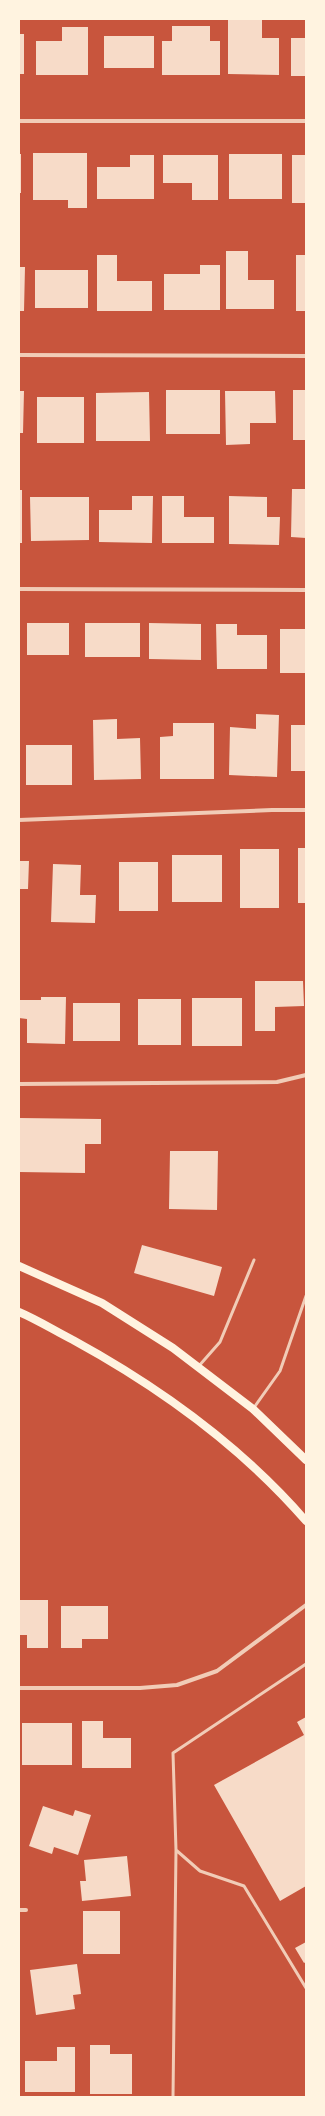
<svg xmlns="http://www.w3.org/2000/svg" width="325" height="2116" font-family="'Crimson Pro',serif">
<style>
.building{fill:#f7dbc8}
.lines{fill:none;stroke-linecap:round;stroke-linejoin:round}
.service{stroke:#f1ccb7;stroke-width:3}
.minor{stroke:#f1ccb7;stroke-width:4}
.secondary{stroke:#fff3e0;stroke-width:8}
</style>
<rect width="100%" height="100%" fill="#c8553d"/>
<path class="building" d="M 228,19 L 262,19 L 262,38 L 279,38 L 279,75 L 228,74 Z
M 172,26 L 210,26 L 210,41 L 220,41 L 220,75 L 162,75 L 162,41 L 172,41 Z
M 62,27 L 88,27 L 88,75 L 36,75 L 36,41 L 62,41 Z
M 19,34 L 24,34 L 24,74 L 19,74 Z
M 104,36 L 154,36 L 154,68 L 104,68 Z
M 291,38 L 306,38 L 306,76 L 291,76 Z
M 33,153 L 87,153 L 87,208 L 68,208 L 68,200 L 33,200 Z
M 19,154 L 21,154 L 21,193 L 19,193 Z
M 229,154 L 282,154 L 282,199 L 229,199 Z
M 130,155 L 154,155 L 154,199 L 97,199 L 97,167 L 130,167 Z
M 163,155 L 218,155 L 218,200 L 192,200 L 192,183 L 163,183 Z
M 292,155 L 306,155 L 306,203 L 292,203 Z
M 226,251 L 248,251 L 248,280 L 274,280 L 274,309 L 226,309 Z
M 97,255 L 117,255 L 117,281 L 152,281 L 152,311 L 97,311 Z
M 296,255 L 306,255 L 306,311 L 296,311 Z
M 200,265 L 220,265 L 220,310 L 164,310 L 164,274 L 200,274 Z
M 19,267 L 25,267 L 24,311 L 19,311 Z
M 35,270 L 88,270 L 88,308 L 35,308 Z
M 166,390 L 220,390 L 220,434 L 166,434 Z
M 293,390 L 306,390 L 306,440 L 293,440 Z
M 19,391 L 24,391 L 23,433 L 19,433 Z
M 225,391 L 275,391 L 276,423 L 250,423 L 250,444 L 226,445 Z
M 149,392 L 150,441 L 96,441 L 96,393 Z
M 37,397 L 84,397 L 84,443 L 37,443 Z
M 292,489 L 306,489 L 306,538 L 291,537 Z
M 19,490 L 22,490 L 22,543 L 19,543 Z
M 132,496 L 153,496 L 152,543 L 99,542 L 99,510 L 132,510 Z
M 162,496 L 184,496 L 184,517 L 214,517 L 214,543 L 162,543 Z
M 229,496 L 267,497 L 267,517 L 280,517 L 279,545 L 229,544 Z
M 30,497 L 89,497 L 89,540 L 31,541 Z
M 27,623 L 69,623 L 69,655 L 27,655 Z
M 85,623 L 140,623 L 140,657 L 85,657 Z
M 149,623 L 201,624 L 201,660 L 149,659 Z
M 216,624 L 237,624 L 237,635 L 267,635 L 267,669 L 217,669 Z
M 280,629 L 306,629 L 306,673 L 280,673 Z
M 256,714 L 279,715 L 277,777 L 229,775 L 230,727 L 256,729 Z
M 117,719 L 117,739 L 140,738 L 141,779 L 94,780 L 93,720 Z
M 173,723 L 214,723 L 214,779 L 160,779 L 160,737 L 173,736 Z
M 291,725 L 306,725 L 306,771 L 291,771 Z
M 26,745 L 72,745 L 72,785 L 26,785 Z
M 298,848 L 306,848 L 306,903 L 298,903 Z
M 240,849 L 279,849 L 279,908 L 240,908 Z
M 172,855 L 222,855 L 222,902 L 172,902 Z
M 19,861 L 29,861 L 28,889 L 19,889 Z
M 119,862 L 158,862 L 158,911 L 119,911 Z
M 53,864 L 81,865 L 80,895 L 96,895 L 95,923 L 51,922 Z
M 255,981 L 303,981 L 304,1006 L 275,1007 L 275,1031 L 255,1031 Z
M 41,997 L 66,997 L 65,1044 L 27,1043 L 27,1019 L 19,1018 L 19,1000 L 41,1000 Z
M 192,998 L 242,998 L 242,1046 L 192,1046 Z
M 138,999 L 181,999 L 181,1045 L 138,1045 Z
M 73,1003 L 120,1003 L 120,1041 L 73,1041 Z
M 19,1118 L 101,1119 L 101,1144 L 85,1144 L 85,1173 L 19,1172 Z
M 170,1151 L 218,1151 L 217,1210 L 169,1209 Z
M 142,1245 L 222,1267 L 214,1296 L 134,1273 Z
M 19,1600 L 48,1600 L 48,1648 L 27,1648 L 27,1635 L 19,1635 Z
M 61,1606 L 108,1606 L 108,1639 L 82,1639 L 82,1648 L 61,1648 Z
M 306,1717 L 306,1886 L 280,1901 L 214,1785 L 304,1735 L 297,1722 Z
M 82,1721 L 103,1721 L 103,1738 L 131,1738 L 131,1768 L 82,1768 Z
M 22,1723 L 72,1723 L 72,1765 L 22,1765 Z
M 43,1806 L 73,1816 L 75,1810 L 91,1815 L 78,1855 L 54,1847 L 52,1854 L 29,1846 Z
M 127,1856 L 131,1896 L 82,1901 L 80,1881 L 86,1881 L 84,1860 Z
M 83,1911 L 120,1911 L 120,1954 L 83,1954 Z
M 306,1942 L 306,1962 L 304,1963 L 295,1948 Z
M 77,1964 L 81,1994 L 73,1995 L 75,2009 L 36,2015 L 30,1970 Z
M 90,2045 L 110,2045 L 110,2054 L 132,2054 L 132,2094 L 90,2094 Z
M 57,2047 L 75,2047 L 75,2092 L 25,2092 L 25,2061 L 57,2061 Z"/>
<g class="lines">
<path class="service" d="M 198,1367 L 220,1342 L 254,1260
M 253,1409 L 280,1371 L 306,1296
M 306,1664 L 173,1753 L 176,1850 L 200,1871 L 244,1886 L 306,1988
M 173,2097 L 176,1850"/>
<path class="minor" d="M 19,121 L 306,121
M 19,355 L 306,356
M 19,589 L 306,590
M 19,820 L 272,810 L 306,810
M 19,1084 L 277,1082 L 306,1075
M 19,1688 L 140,1688 L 177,1685 L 217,1671 L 306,1605
M 19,1910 L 26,1910"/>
<path class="secondary" d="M 19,1266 L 102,1303 L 173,1348 L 253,1409 L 306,1460
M 19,1312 C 38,1320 55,1331 73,1340 C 159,1387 241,1446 306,1521"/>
</g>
<rect width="325" height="2116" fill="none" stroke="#fff3e0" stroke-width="40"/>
</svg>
